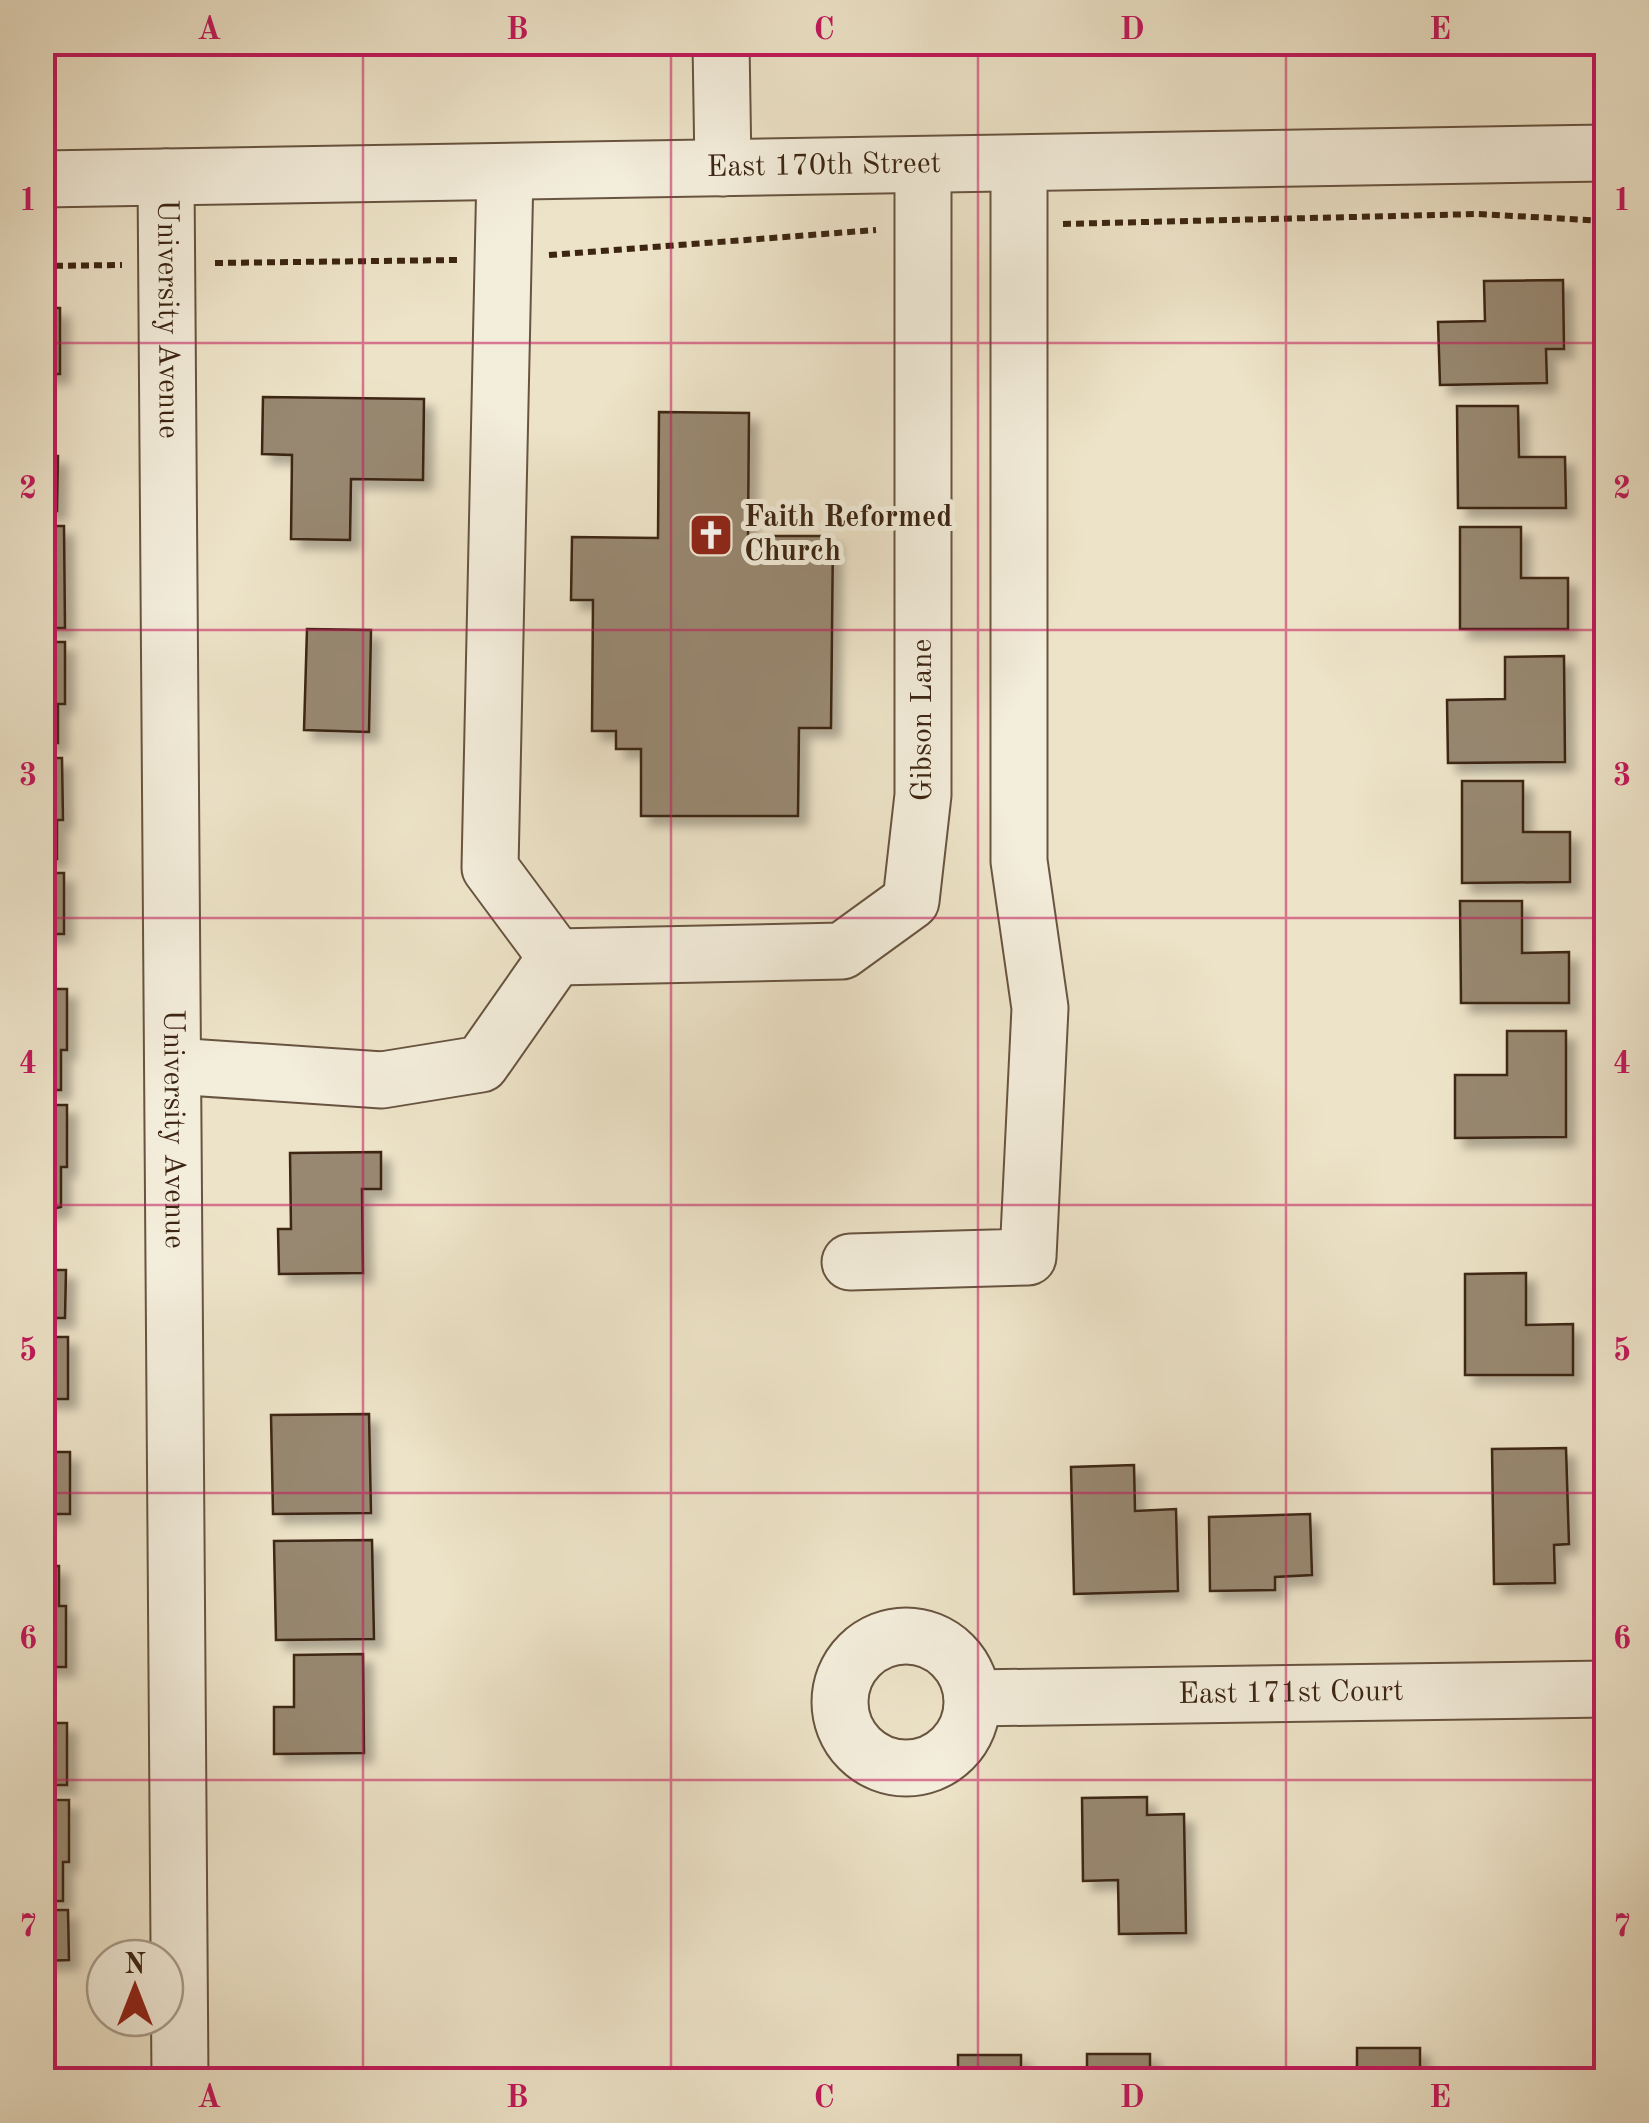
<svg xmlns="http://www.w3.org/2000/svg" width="1649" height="2123" font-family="'Old Standard TT',serif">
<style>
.building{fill:#988871;stroke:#3c2512;stroke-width:2.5;filter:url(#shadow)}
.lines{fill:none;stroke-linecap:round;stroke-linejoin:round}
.minor-casing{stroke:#685440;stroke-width:59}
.path{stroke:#3c2512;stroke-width:6;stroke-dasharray:8 5;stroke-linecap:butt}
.minor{stroke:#f3eddb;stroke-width:55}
.grid{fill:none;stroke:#c2185b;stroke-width:2.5;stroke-opacity:0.55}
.labels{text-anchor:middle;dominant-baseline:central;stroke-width:10;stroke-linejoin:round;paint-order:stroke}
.street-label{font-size:30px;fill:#3c2512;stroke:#f3eddb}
.poi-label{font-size:30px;font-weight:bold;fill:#3c2512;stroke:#f3eddb;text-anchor:start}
.neatline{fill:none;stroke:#c2185b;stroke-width:4}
.grid-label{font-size:32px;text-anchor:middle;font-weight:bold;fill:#c2185b}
</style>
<defs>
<filter id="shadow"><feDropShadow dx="9" dy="9" stdDeviation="5" flood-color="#0004"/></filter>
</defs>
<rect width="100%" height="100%" fill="#ede3c8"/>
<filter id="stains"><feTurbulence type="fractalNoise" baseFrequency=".002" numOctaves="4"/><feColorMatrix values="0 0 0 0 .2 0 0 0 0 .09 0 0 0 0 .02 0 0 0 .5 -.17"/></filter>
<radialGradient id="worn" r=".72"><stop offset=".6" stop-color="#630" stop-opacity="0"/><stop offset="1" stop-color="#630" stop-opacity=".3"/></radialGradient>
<path class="building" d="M 1563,280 L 1564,349 L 1546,349 L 1547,383 L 1440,385 L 1438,322 L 1485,321 L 1484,281 Z
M 42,308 L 60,308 L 60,374 L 42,374 Z
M 263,397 L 424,399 L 423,480 L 351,479 L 350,540 L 291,539 L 292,455 L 262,454 Z
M 1457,406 L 1518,406 L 1519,457 L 1565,457 L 1566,508 L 1458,508 Z
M 659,412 L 749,413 L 748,536 L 833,536 L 831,728 L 799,728 L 798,816 L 641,816 L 641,749 L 616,749 L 616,731 L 592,731 L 593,600 L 571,600 L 572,537 L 658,538 Z
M 42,456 L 58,456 L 57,511 L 42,511 Z
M 42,526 L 64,526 L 65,628 L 42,628 Z
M 1460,527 L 1521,527 L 1521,578 L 1568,578 L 1568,629 L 1460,629 Z
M 307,629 L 371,630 L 369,732 L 304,730 Z
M 42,642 L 65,642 L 65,704 L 58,704 L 58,743 L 42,743 Z
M 1564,656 L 1565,762 L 1448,763 L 1447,700 L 1505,699 L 1505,657 Z
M 42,758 L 62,758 L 63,820 L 57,820 L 57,859 L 42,859 Z
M 1462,781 L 1523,781 L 1523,832 L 1570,832 L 1570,882 L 1462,883 Z
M 42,873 L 64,873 L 64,934 L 42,934 Z
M 1460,901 L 1522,901 L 1522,953 L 1569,952 L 1569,1003 L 1461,1003 Z
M 42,989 L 67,989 L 67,1050 L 61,1050 L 61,1090 L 42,1090 Z
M 1507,1031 L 1566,1031 L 1566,1137 L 1455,1138 L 1455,1075 L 1507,1075 Z
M 42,1105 L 67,1105 L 67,1167 L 61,1167 L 61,1207 L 42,1211 Z
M 381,1152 L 381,1189 L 362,1189 L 363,1273 L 279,1274 L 278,1229 L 291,1229 L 290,1153 Z
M 42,1270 L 66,1270 L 65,1318 L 42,1318 Z
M 1526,1273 L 1526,1325 L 1573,1324 L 1573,1375 L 1465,1375 L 1465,1274 Z
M 42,1337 L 68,1337 L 68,1399 L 42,1399 Z
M 369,1414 L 371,1513 L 273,1514 L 271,1415 Z
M 1566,1448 L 1569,1544 L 1554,1545 L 1555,1583 L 1494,1584 L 1492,1449 Z
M 42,1452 L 70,1452 L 70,1514 L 42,1514 Z
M 1134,1465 L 1135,1511 L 1176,1509 L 1178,1591 L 1074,1594 L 1071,1467 Z
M 1310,1514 L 1312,1575 L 1275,1577 L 1275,1590 L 1210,1591 L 1209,1517 Z
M 372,1540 L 374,1639 L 276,1640 L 274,1541 Z
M 42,1566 L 59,1566 L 59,1606 L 66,1606 L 66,1667 L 42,1667 Z
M 363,1654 L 364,1753 L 274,1754 L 274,1707 L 294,1707 L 294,1655 Z
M 42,1723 L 67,1723 L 67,1785 L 42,1785 Z
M 1147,1797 L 1147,1815 L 1184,1814 L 1186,1933 L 1119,1934 L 1118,1880 L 1083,1881 L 1082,1798 Z
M 42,1800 L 69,1800 L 69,1862 L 63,1862 L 63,1901 L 42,1901 Z
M 42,1910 L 68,1910 L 69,1960 L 42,1961 Z
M 1357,2048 L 1420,2048 L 1420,2080 L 1357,2080 Z
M 1087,2054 L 1150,2054 L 1150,2080 L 1087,2080 Z
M 958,2055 L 1021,2055 L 1021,2080 L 958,2080 Z
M 72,2068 L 72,2080 L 42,2080 L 42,2069 Z
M 659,2068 L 659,2080 L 597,2080 L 596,2070 Z"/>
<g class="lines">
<defs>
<g id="minor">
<path d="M 721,42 L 723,168"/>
<path id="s1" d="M 505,172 L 490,868 L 556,957 L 842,951 L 911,901 L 923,795 L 923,165"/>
<path id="s2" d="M 166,177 L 180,2080"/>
<path id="s3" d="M 42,179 L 1606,153"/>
<path d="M 173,1066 L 382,1080 L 481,1064 L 556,957"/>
<path d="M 850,1262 L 1028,1257 L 1040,1008 L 1019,861 L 1019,164"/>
<circle cx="906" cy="1702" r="66"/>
<path id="s4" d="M 973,1698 L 1606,1689"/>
</g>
</defs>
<use href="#minor" class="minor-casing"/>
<path class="path" d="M 1063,224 L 1478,214 L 1606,221
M 549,255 L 876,230
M 215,263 L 457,260
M 42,266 L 122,265"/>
<use href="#minor" class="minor"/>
</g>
<path class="grid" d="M 363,42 L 363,2080M 671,42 L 671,2080M 978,42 L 978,2080M 1286,42 L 1286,2080M 42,343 L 1606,343M 42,630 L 1606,630M 42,918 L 1606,918M 42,1205 L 1606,1205M 42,1493 L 1606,1493M 42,1780 L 1606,1780"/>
<defs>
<symbol id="church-square" viewBox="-11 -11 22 22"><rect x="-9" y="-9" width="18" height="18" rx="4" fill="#8f2418" stroke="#f3eddb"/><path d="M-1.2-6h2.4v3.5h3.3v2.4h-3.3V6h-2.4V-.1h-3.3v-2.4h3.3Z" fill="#fff"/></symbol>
</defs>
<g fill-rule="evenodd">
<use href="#church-square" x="686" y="510" width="50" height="50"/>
</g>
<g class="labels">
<g class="street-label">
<text stroke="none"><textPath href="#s3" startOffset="782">East 170th Street</textPath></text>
<text stroke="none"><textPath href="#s2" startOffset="142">University Avenue</textPath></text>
<text stroke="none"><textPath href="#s1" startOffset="1360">Gibson Lane</textPath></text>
<text stroke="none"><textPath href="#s2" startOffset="952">University Avenue</textPath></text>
<text stroke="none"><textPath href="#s4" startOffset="318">East 171st Court</textPath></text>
</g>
<g class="poi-label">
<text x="744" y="518">Faith Reformed<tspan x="744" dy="34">Church</tspan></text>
</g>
</g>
<rect width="1649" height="2123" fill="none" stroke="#ede3c8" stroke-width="110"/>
<g transform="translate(135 1988)"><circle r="48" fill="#f3eddb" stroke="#aa9d8b" stroke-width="2.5"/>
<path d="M0-8L18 38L0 25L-18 38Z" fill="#8f2418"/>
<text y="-15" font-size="28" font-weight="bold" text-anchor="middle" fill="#3c2512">N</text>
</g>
<rect x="55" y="55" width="1539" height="2013" class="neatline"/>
<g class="grid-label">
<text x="209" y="39">A</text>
<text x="517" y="39">B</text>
<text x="824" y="39">C</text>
<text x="1132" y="39">D</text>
<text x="1440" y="39">E</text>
<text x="28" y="210">1</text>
<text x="1622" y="210">1</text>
<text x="28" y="498">2</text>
<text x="1622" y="498">2</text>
<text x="28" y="785">3</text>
<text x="1622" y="785">3</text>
<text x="28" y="1073">4</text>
<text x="1622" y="1073">4</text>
<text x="28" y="1360">5</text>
<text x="1622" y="1360">5</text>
<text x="28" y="1648">6</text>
<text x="1622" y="1648">6</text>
<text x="28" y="1936">7</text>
<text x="1622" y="1936">7</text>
<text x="209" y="2107">A</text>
<text x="517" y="2107">B</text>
<text x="824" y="2107">C</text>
<text x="1132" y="2107">D</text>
<text x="1440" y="2107">E</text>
</g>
<rect width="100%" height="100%" filter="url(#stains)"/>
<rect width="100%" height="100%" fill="url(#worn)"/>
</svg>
